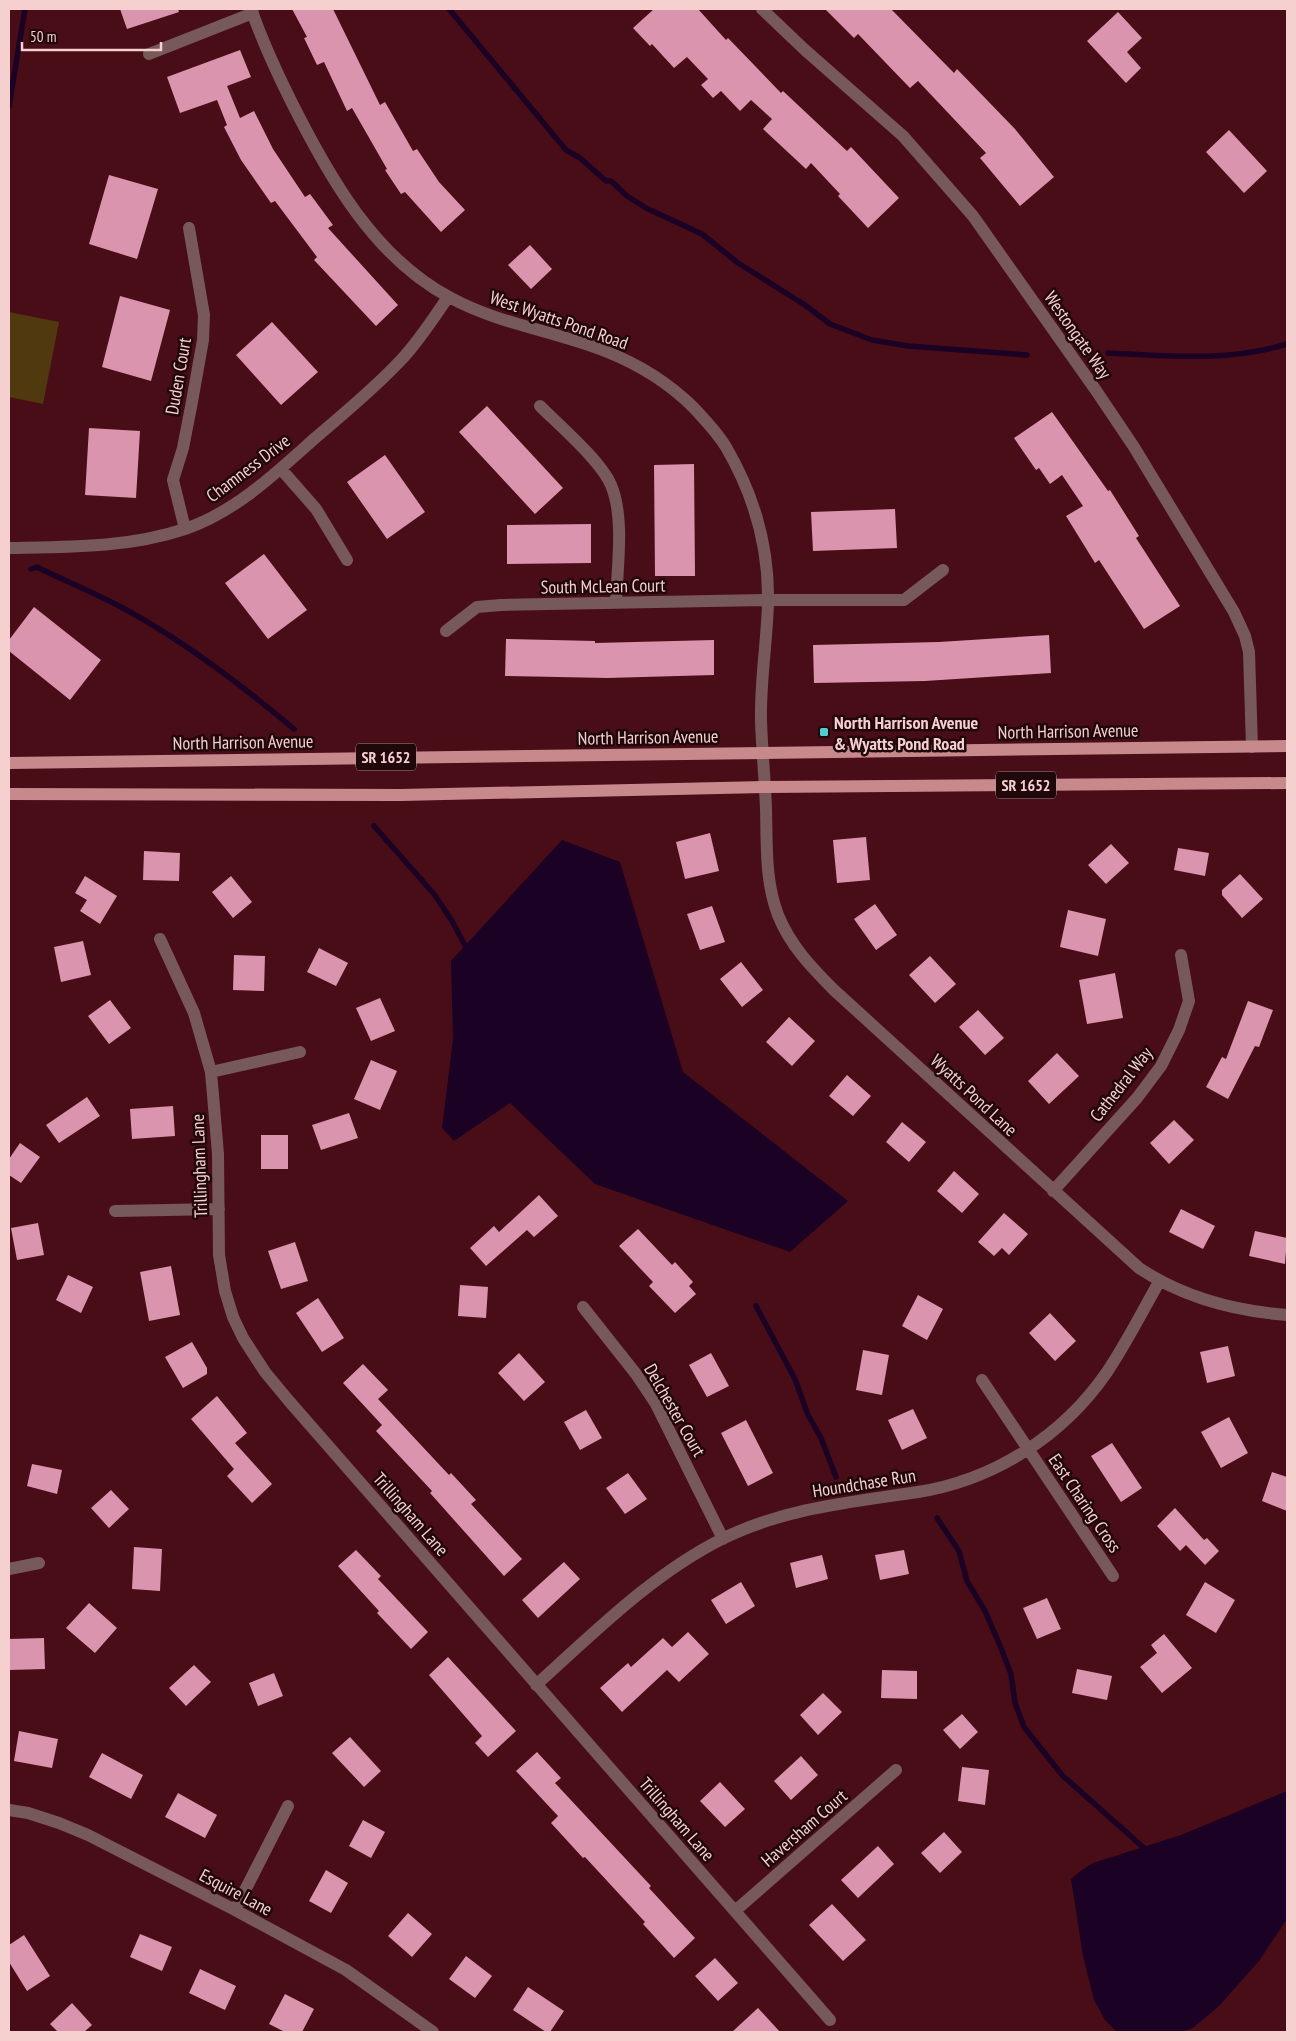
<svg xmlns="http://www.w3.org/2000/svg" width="1296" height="2041" font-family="'PT Sans Narrow',sans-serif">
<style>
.green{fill:#51390f}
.water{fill:#1b0124}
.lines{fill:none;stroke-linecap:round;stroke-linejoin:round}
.stream{stroke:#1b0124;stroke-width:5.5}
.building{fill:#da94ad}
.minor{stroke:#77595a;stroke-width:12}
.primary{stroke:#c7898c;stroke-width:12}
.poi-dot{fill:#52cdcf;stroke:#200709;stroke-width:2}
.labels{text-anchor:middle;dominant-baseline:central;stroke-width:5;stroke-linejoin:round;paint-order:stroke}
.shield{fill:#200709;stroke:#b69394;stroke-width:1}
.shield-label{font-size:16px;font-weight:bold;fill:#f6cfcf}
.street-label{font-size:18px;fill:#f6cfcf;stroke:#200709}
.poi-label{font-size:18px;font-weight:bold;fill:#f6cfcf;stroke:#200709;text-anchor:start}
</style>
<rect width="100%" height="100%" fill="#490d17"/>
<path class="green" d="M 9,312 L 59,322 L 43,404 L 9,397 Z"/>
<path class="water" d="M 562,840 L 620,862 L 683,1072 L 848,1201 L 790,1252 L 595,1184 L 510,1103 L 454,1141 L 442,1128 L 453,1039 L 451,961 Z
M 1287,1791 L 1287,1919 L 1259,1961 L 1218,2007 L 1193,2028 L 1180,2032 L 1117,2032 L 1105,2020 L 1094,2000 L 1083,1956 L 1071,1879 L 1083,1869 L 1093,1863 L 1181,1835 Z"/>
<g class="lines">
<path class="stream" d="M 449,9 L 566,150 L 580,158 L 606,181 L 611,181 L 627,196 L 646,208 L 702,234 L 738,263 L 805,305 L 830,324 L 872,340 L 908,346 L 1027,355
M 9,106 L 25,9
M 1108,353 C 1168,356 1229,362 1287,344
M 31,569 L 37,567 C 65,581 95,593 123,608 C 184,641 240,684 294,729
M 374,826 L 434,894 L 452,921 L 468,951
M 756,1306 L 795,1379 L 808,1415 L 821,1438 L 836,1477
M 937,1518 L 959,1551 L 967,1581 L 985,1611 L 1001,1648 L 1011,1674 L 1015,1703 L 1024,1727 L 1062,1775 L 1144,1848 L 1145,1856"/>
</g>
<path class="building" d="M 120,9 L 178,9 L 179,12 L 127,29 Z
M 292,9 L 333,9 L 380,105 L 385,102 L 413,151 L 417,149 L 439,182 L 465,210 L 441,232 L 405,192 L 401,194 L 385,170 L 387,169 L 352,108 L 347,111 L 324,62 L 317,65 L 304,38 L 307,37 Z
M 654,9 L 698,9 L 726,40 L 728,38 L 781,93 L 783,91 L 847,151 L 851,147 L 899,198 L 868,228 L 838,196 L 840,194 L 811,163 L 806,169 L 763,129 L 772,119 L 751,100 L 740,111 L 721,91 L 713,98 L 701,85 L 708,79 L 687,57 L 674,68 L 652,44 L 650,46 L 633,28 Z
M 825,9 L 891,9 L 954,73 L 957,69 L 1015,129 L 1054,177 L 1020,206 L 980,158 L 986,153 L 918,81 L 910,88 L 858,34 L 854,38 Z
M 1118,12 L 1142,38 L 1127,52 L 1141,68 L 1126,83 L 1087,41 Z
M 240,50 L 251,77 L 227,86 L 240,118 L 254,111 L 273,149 L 305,197 L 310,194 L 333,225 L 328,228 L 398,305 L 376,326 L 314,260 L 317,257 L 275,201 L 271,203 L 241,160 L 224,127 L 227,125 L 217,100 L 180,113 L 167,77 Z
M 1229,130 L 1267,171 L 1244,193 L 1206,152 Z
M 109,175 L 158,189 L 137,259 L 89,244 Z
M 530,245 L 552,269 L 531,289 L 508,265 Z
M 120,296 L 170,310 L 151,381 L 102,367 Z
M 272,322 L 318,372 L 281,405 L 236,355 Z
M 487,406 L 563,488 L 535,514 L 459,432 Z
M 1052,412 L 1108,491 L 1110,490 L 1139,536 L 1136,538 L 1180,606 L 1144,629 L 1099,560 L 1095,563 L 1066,516 L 1083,506 L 1062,475 L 1050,484 L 1039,468 L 1036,470 L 1014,438 Z
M 89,428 L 140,431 L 136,498 L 85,495 Z
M 385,455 L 425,512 L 387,539 L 347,482 Z
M 694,464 L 695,576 L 655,576 L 654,465 Z
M 895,509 L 897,548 L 813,551 L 811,512 Z
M 591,524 L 591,563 L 507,564 L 507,525 Z
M 264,554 L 307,610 L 268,639 L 225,583 Z
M 34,607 L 101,660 L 70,700 L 9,651 L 9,640 Z
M 1049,635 L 1051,673 L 925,681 L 814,683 L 813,645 L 939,642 Z
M 506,639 L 595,641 L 595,643 L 714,640 L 714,675 L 607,678 L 505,676 Z
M 710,833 L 719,871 L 685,879 L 676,842 Z
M 866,837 L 870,880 L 837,883 L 833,840 Z
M 1111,844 L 1129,863 L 1106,884 L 1088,865 Z
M 1178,848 L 1209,853 L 1205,876 L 1174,870 Z
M 144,851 L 180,853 L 179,881 L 143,880 Z
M 1240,874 L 1263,899 L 1242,918 L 1222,895 L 1222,890 Z
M 85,876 L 117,896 L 100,924 L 80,911 L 87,900 L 75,893 Z
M 231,876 L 252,902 L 233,918 L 212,892 Z
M 875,904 L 897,935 L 876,950 L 854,919 Z
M 712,906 L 725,942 L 700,950 L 687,914 Z
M 1068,910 L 1106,919 L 1098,956 L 1060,947 Z
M 83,941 L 91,975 L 61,982 L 54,947 Z
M 319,948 L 348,963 L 336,986 L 307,972 Z
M 234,955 L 265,956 L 264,991 L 233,990 Z
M 930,956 L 956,984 L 935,1003 L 909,975 Z
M 741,962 L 763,990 L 742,1007 L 720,979 Z
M 1115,973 L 1123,1018 L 1087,1024 L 1079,980 Z
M 380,998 L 395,1031 L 371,1041 L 356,1008 Z
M 110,1000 L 131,1028 L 109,1044 L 88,1016 Z
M 1248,1001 L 1273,1010 L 1259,1047 L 1255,1046 L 1228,1099 L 1206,1087 L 1222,1057 L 1226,1059 Z
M 978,1010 L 1004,1038 L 985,1055 L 959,1027 Z
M 789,1017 L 815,1041 L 792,1066 L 766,1042 Z
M 1057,1053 L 1079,1076 L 1049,1104 L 1028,1081 Z
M 371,1060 L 397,1071 L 380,1110 L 354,1099 Z
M 847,1075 L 871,1096 L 853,1116 L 829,1096 Z
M 87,1097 L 100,1116 L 59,1143 L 46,1125 Z
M 173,1106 L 175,1136 L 132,1139 L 130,1109 Z
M 349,1113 L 358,1138 L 321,1150 L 312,1125 Z
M 1174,1120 L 1194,1140 L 1169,1164 L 1150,1143 Z
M 902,1122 L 926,1142 L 909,1162 L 886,1142 Z
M 261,1135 L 288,1135 L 288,1169 L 261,1169 Z
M 20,1143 L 40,1157 L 21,1183 L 9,1175 L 9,1159 Z
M 954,1171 L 979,1194 L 962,1213 L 937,1191 Z
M 539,1195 L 558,1216 L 534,1237 L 527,1230 L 486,1266 L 470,1248 L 494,1226 L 499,1232 Z
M 1181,1209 L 1215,1226 L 1203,1249 L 1169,1232 Z
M 1004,1213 L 1028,1234 L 1009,1255 L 1002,1248 L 994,1256 L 978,1242 Z
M 38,1223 L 44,1255 L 17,1260 L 11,1228 Z
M 638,1229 L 672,1265 L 675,1262 L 693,1282 L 689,1286 L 696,1294 L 675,1313 L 649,1286 L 653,1282 L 619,1246 Z
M 1255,1231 L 1287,1238 L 1285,1264 L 1249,1256 Z
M 295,1242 L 308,1281 L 281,1289 L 268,1251 Z
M 171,1266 L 180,1315 L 149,1321 L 140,1272 Z
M 68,1275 L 93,1287 L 81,1313 L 56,1300 Z
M 460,1285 L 488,1287 L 486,1318 L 458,1316 Z
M 918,1295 L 943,1309 L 927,1340 L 902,1326 Z
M 318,1298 L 344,1338 L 322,1352 L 296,1313 Z
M 1050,1313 L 1076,1341 L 1055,1361 L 1029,1333 Z
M 192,1342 L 207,1368 L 207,1374 L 183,1388 L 165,1357 Z
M 1228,1346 L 1235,1376 L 1207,1383 L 1200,1352 Z
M 863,1350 L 889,1355 L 882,1395 L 856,1390 Z
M 519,1353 L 545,1382 L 524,1401 L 498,1373 Z
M 711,1353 L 729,1386 L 707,1397 L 689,1365 Z
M 363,1364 L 388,1390 L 378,1399 L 449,1475 L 451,1473 L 476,1500 L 471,1504 L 522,1559 L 504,1576 L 430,1493 L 432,1491 L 376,1431 L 382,1425 L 343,1383 Z
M 217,1396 L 247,1433 L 235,1443 L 272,1484 L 252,1503 L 227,1476 L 234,1469 L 191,1419 Z
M 913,1409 L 927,1438 L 902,1450 L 888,1420 Z
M 586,1410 L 602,1438 L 580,1450 L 564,1422 Z
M 1229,1417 L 1248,1453 L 1221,1468 L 1201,1432 Z
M 746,1420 L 773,1473 L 748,1486 L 721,1433 Z
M 1112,1443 L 1142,1488 L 1121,1502 L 1091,1456 Z
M 32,1464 L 62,1470 L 57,1494 L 27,1486 Z
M 1272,1472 L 1287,1477 L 1287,1511 L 1262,1501 Z
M 628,1473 L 647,1499 L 625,1514 L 606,1488 Z
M 111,1490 L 129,1509 L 109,1528 L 91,1508 Z
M 1175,1508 L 1204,1540 L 1207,1538 L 1219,1551 L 1205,1565 L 1186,1545 L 1180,1551 L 1157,1526 Z
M 134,1547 L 162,1549 L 160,1591 L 132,1589 Z
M 356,1550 L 381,1576 L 378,1579 L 428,1632 L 411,1649 L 377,1613 L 379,1611 L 338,1566 Z
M 904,1550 L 909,1574 L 880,1580 L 875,1555 Z
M 822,1555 L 828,1579 L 796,1588 L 790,1563 Z
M 564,1562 L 580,1579 L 538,1618 L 522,1600 Z
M 741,1582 L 755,1606 L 726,1624 L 711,1600 Z
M 1205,1582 L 1235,1600 L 1216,1633 L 1186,1615 Z
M 1047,1598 L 1061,1629 L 1037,1639 L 1023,1608 Z
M 89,1603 L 117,1628 L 95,1653 L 66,1628 Z
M 688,1632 L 709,1654 L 679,1682 L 667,1670 L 622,1712 L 600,1688 L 628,1663 L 631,1667 L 663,1638 L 672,1647 Z
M 1164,1634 L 1192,1668 L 1162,1693 L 1140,1667 L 1157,1653 L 1151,1645 Z
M 44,1638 L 45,1669 L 10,1670 L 9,1639 Z
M 448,1657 L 516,1731 L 488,1757 L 475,1743 L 482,1736 L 429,1675 Z
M 194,1665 L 211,1682 L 186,1706 L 169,1688 Z
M 1077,1669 L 1112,1676 L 1107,1700 L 1072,1693 Z
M 882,1670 L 917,1671 L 917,1699 L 881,1698 Z
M 274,1673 L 283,1696 L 258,1706 L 249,1683 Z
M 823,1693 L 842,1712 L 818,1735 L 800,1715 Z
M 962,1714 L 978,1732 L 960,1749 L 943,1730 Z
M 19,1731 L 58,1739 L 52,1768 L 14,1761 Z
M 350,1737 L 381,1771 L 364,1787 L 332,1753 Z
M 537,1752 L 561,1778 L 555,1783 L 651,1886 L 649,1888 L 695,1938 L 674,1958 L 643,1924 L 645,1922 L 585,1857 L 583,1858 L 551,1823 L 558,1816 L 516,1771 Z
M 102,1753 L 143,1775 L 131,1799 L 89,1777 Z
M 801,1756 L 818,1775 L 791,1800 L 774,1781 Z
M 962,1767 L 989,1770 L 985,1805 L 958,1801 Z
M 720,1782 L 745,1809 L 725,1827 L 700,1801 Z
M 178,1793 L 217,1815 L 205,1838 L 165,1817 Z
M 363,1820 L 385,1832 L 371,1858 L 349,1846 Z
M 944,1832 L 962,1852 L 940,1873 L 921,1853 Z
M 878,1846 L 894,1864 L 858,1898 L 841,1880 Z
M 326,1870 L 348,1883 L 331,1913 L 309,1901 Z
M 832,1904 L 866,1940 L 843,1961 L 809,1925 Z
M 408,1913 L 432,1934 L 412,1957 L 388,1936 Z
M 140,1934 L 172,1947 L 162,1971 L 130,1957 Z
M 24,1935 L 50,1976 L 27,1991 L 9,1962 L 9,1945 Z
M 466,1956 L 492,1976 L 475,1998 L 449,1979 Z
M 715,1958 L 738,1983 L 718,2001 L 695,1976 Z
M 200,1969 L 236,1986 L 225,2010 L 189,1993 Z
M 528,1987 L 564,2011 L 550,2032 L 546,2032 L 513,2010 Z
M 285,1994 L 314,2009 L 302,2032 L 285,2032 L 269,2024 Z
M 72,2003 L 92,2025 L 84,2032 L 58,2032 L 50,2024 Z
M 758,2008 L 780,2032 L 732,2032 Z"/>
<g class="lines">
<path class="minor" d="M 251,9 C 262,40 276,71 291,101 C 328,175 374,258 451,298 C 499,324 554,331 605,351 C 638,364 669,383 694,408 C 705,420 717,432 726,447 C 754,495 769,546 768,602 C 767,642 760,682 761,721 C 762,751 765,780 766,809 C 767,845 765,881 778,915 C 790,945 811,967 834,990 L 1139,1268 C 1184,1298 1235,1311 1287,1315
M 762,9 L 805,50 L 903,136 L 973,216 L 1095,389 L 1134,447 L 1234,612 L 1245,636 L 1249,652 L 1252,747
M 149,54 L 253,13
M 540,406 C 559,425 601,461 611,485 C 625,518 617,568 616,603
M 281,469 L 316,509 L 347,560
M 185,529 L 173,480 L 183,448 L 191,407 L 203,340 L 204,315 L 189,228
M 9,548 C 68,547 128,548 185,529 C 235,512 275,474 314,439 C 343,414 374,389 401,360 C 419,341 433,319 448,297
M 446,631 L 477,607 L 501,605 L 768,600 L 904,600 L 943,570
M 160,939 L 194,1013 L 211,1072 L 218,1154 L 219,1255 L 225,1291 L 233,1317 L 243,1338 L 265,1372 L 289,1401 L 830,2020
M 211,1072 L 300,1052
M 1053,1191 L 1137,1098 L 1161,1066 L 1179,1030 L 1189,1001 L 1181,955
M 115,1211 L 219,1209
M 583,1307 L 636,1374 L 656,1404 L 723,1539
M 982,1380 L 1113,1576
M 9,1569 L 39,1563
M 536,1685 C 595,1632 651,1575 722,1539 C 784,1508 852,1502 918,1492 C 994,1480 1063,1436 1107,1372 C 1126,1344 1142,1312 1159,1282
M 9,1810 L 28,1813 L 59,1823 L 88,1835 L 235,1910 L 346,1970 L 433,2032
M 235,1910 L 288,1806
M 735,1911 L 896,1770"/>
<path class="primary" d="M 9,763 L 1287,746
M 9,794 L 401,795 L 766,787 L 1287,783"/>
</g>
<rect class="poi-dot" x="819" y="727" width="10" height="10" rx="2.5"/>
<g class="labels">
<g class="shield">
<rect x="356" y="743.5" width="60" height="27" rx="4"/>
<rect x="996" y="771.5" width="60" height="27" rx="4"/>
</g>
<g class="shield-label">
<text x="386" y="757">SR 1652</text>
<text x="1026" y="785">SR 1652</text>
</g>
<g class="street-label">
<text transform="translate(559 320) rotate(19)">West Wyatts Pond Road</text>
<text transform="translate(1078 335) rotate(55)">Westongate Way</text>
<text transform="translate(178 376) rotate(-80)">Duden Court</text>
<text transform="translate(248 468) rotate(-37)">Chamness Drive</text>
<text transform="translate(603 586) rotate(-1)">South McLean Court</text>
<text transform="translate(1068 731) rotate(-1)">North Harrison Avenue</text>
<text transform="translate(648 737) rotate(-1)">North Harrison Avenue</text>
<text transform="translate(243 742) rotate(-1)">North Harrison Avenue</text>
<text transform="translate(1121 1084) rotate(-52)">Cathedral Way</text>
<text transform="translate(974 1095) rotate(43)">Wyatts Pond Lane</text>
<text transform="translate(199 1166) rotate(-92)">Trillingham Lane</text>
<text transform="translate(675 1410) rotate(60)">Delchester Court</text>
<text transform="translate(864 1483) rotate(-9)">Houndchase Run</text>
<text transform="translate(1085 1503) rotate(56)">East Charing Cross</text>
<text transform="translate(411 1514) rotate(49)">Trillingham Lane</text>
<text transform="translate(677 1819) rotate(49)">Trillingham Lane</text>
<text transform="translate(804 1828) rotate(-41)">Haversham Court</text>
<text transform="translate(236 1892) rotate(28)">Esquire Lane</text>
</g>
<g class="poi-label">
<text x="834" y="722">North Harrison Avenue<tspan x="834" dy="21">&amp; Wyatts Pond Road</tspan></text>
</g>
</g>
<rect width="1296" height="2041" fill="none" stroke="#f6cfcf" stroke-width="20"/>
<path d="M22 42v8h139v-8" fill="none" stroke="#f6cfcf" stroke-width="2.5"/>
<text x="30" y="42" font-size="15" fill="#f6cfcf" stroke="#200709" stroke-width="4" paint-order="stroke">50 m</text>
</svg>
